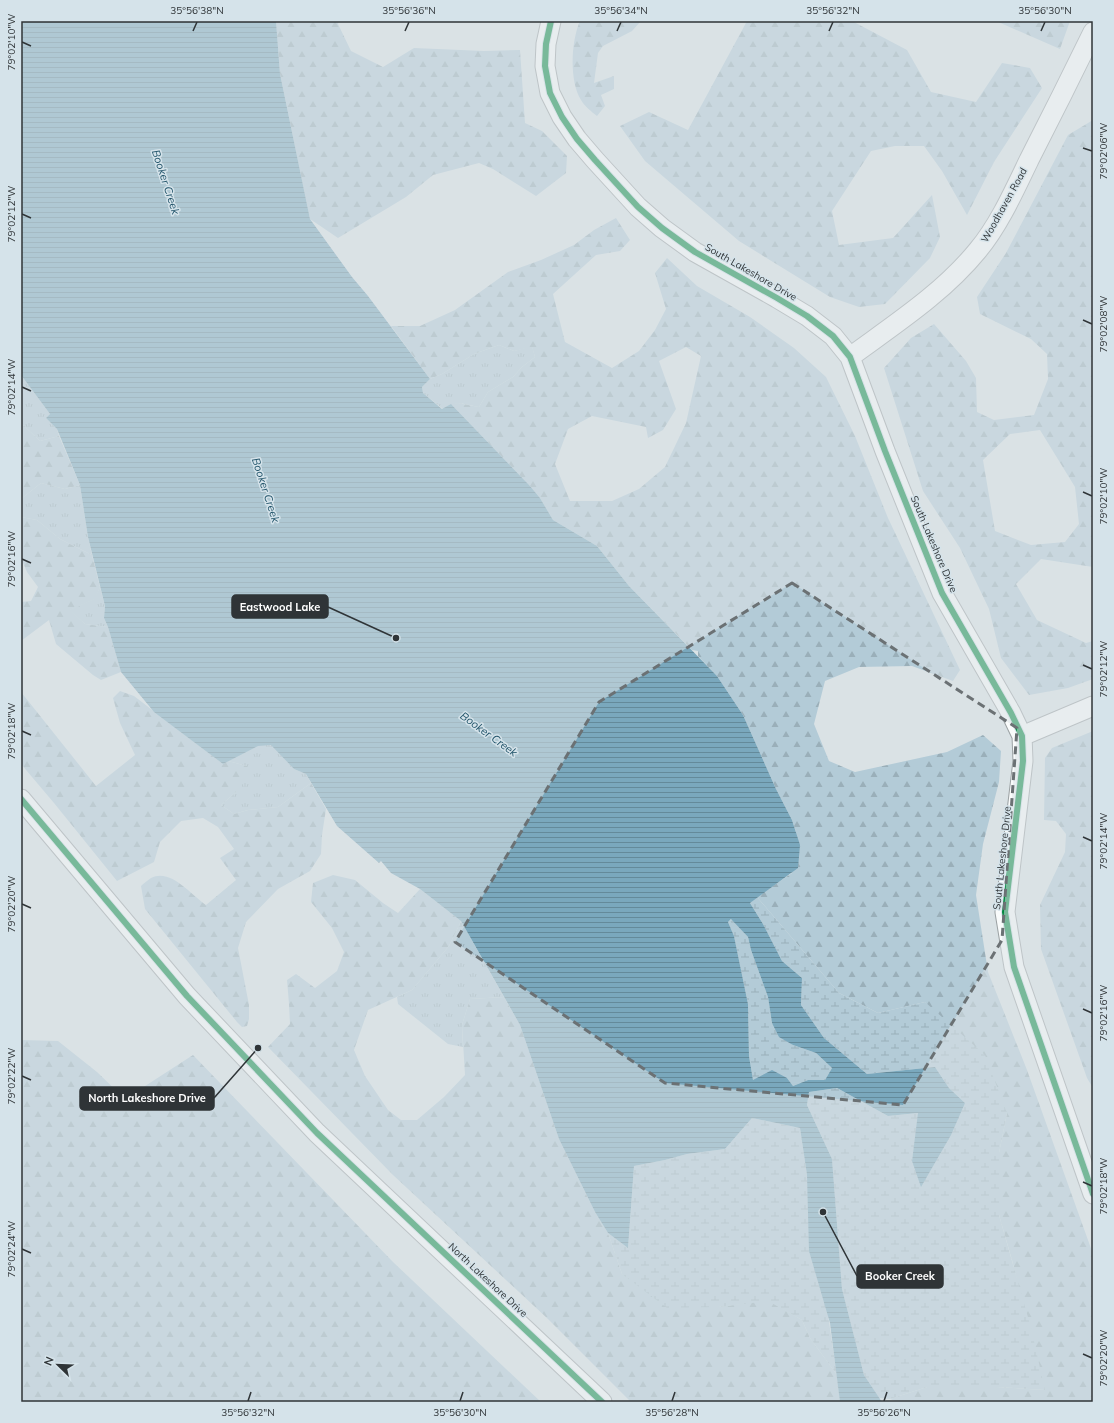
<svg xmlns="http://www.w3.org/2000/svg" width="1114" height="1423" font-family="Mulish,sans-serif">
<style>
.grass{fill:url(#grass-tufts)}
.forest{fill:url(#forest-firs);fill-rule:evenodd}
.wetland{fill:url(#wetland-marsh)}
.water{fill:url(#water-rules);fill-rule:evenodd}
.lines{fill:none;stroke-linecap:round;stroke-linejoin:round}
.minor-casing{stroke:#9ba1a3;stroke-width:21}
.minor{stroke:#f9fbfb;stroke-width:19}
.cycleway-casing{stroke:#d5e3ea;stroke-width:8}
.cycleway{stroke:#00873e;stroke-width:6}
.marked{fill:none;stroke:#6b7174;stroke-width:3;stroke-dasharray:8 5;stroke-linejoin:round}
.ticks{fill:none;stroke:#2f3437;stroke-width:1.5}
.labels{text-anchor:middle;dominant-baseline:central;stroke-width:3;stroke-linejoin:round;paint-order:stroke}
.street-label{font-size:10px;fill:#2f3437;stroke:#d5e3ea}
.water-label{font-size:11px;font-style:italic;fill:#22546a;stroke:#d5e3ea}
.leader{fill:none;stroke:#2f3437;stroke-width:1.5}
.callout-dot{fill:#2f3437;stroke:#d5e3ea;stroke-width:1.5}
.callout{fill:#2f3437;stroke:#2f3437;stroke-width:1.5}
.callout-label{font-size:11px;text-anchor:middle;font-weight:bold;fill:#fff}
.neatline{fill:none;stroke:#2f3437;stroke-width:1.5}
.ticks-label{font-size:10px;text-anchor:middle;fill:#2f3437}
</style>
<defs>
<pattern id="grass-tufts" width="24" height="20" patternUnits="userSpaceOnUse"><rect width="24" height="20" fill="#b3cbd7"/><path d="M3 7l-1-3M5 7V3M7 7l1-3M15 17l-1-3M17 17v-4M19 17l1-3" fill="none" stroke="#9aafb9"/></pattern>
<pattern id="forest-firs" width="22" height="20" patternUnits="userSpaceOnUse"><rect width="22" height="20" fill="#b3cbd7"/><path d="M5 1l3.5 6h-7zM16 11l3.5 6h-7z" fill="#9aafb9"/></pattern>
<pattern id="wetland-marsh" width="20" height="14" patternUnits="userSpaceOnUse"><rect width="20" height="14" fill="#b3cbd7"/><path d="M1 5h8M5 5V1M11 12h8M15 12V8" fill="none" stroke="#9aafb9"/></pattern>
<pattern id="water-rules" width="6" height="5" patternUnits="userSpaceOnUse"><rect width="6" height="5" fill="#7aa8bd"/><path d="M0 2.5h6" fill="none" stroke="#648a9a"/></pattern>
</defs>
<rect width="100%" height="100%" fill="#dae2e5"/>
<path class="grass" d="M 499,345 L 514,351 L 532,346 L 535,357 L 522,367 L 513,377 L 488,392 L 479,407 C 463,404 457,400 443,409 L 423,393 L 422,387 L 430,379 L 442,374 L 474,354 Z
M 21,375 L 50,414 L 46,418 L 57,429 L 59,436 L 40,441 L 21,423 Z
M 41,483 L 65,489 L 80,485 L 88,537 L 92,555 L 60,539 L 37,520 L 21,517 L 21,499 Z
M 100,587 L 105,606 L 104,618 L 108,627 L 85,624 L 69,610 L 94,599 Z
M 271,744 L 294,769 L 306,774 L 311,783 L 278,807 L 248,810 L 234,814 L 221,805 L 236,792 L 247,766 L 228,761 L 258,745 Z
M 461,921 L 504,997 L 470,999 L 462,1025 L 463,1047 L 448,1044 L 398,1004 L 397,997 L 412,990 L 449,946 Z"/>
<path class="forest" d="M 276,21 L 339,21 L 338,24 L 351,51 L 383,67 L 414,48 L 484,51 L 520,50 L 525,123 L 542,131 L 567,156 L 566,173 L 536,196 L 493,169 L 479,163 L 433,175 L 406,197 L 338,238 L 310,219 L 280,74 Z
M 580,21 L 641,21 L 632,31 L 603,46 L 598,53 L 594,83 L 614,76 L 614,89 L 601,95 L 605,106 L 597,116 C 591,111 585,107 581,100 C 569,81 571,41 580,21 Z
M 747,21 L 852,21 L 907,50 L 931,92 L 976,102 L 1002,63 L 1030,68 L 1042,88 L 994,162 L 967,215 L 942,171 L 924,146 L 895,146 L 871,151 L 832,211 L 839,245 L 893,238 L 932,195 L 940,237 L 930,258 L 885,304 L 859,307 L 830,297 L 739,241 L 645,161 L 620,126 L 649,112 L 688,130 Z
M 996,21 L 1070,21 L 1060,49 Z
M 1093,120 L 1093,567 L 1041,559 L 1016,584 L 1037,620 L 1086,643 L 1093,641 L 1093,679 L 1068,688 L 1029,695 L 1001,658 L 989,609 L 960,548 L 923,491 L 884,368 L 911,338 L 934,324 L 966,361 L 976,378 L 977,412 L 994,420 L 1034,415 L 1048,379 L 1047,354 L 1031,339 L 980,314 L 977,297 L 1006,253 L 1068,135 ZM 1040,430 L 1075,487 L 1079,524 L 1065,542 L 1031,545 L 995,531 L 983,460 L 1010,434 Z
M 616,218 L 630,240 L 620,251 L 596,255 L 553,294 L 565,342 L 612,368 L 639,351 L 655,330 L 666,309 L 655,273 L 667,258 L 697,286 L 750,317 L 794,348 L 826,377 L 855,436 L 888,518 L 960,670 L 953,681 L 912,666 L 859,667 L 825,681 L 814,724 L 829,761 L 855,772 L 947,752 L 983,735 L 1001,751 L 999,782 L 983,844 L 976,895 L 988,972 L 1027,1070 L 1093,1254 L 1093,1402 L 898,1402 L 890,1399 L 927,1387 L 997,1387 L 1044,1390 L 1012,1260 L 999,1215 L 999,1153 L 1007,1113 L 925,1002 L 878,1013 L 839,993 L 757,897 L 792,873 L 796,832 L 792,820 L 776,789 L 743,715 L 717,676 L 698,656 L 698,651 L 692,650 L 629,586 L 597,546 L 553,520 L 540,498 L 530,486 L 451,404 L 458,403 L 479,407 L 488,392 L 513,377 L 522,367 L 535,357 L 532,347 L 514,351 L 499,345 L 474,354 L 442,374 L 430,379 L 391,326 L 420,326 L 455,310 L 508,272 L 541,260 L 574,245 L 594,230 ZM 686,347 L 701,356 L 686,423 L 665,467 L 639,489 L 612,501 L 570,501 L 555,464 L 568,429 L 592,416 L 646,427 L 648,438 L 663,430 L 676,409 L 659,361 Z
M 21,423 L 40,441 L 59,436 L 80,485 L 65,489 L 41,483 L 21,499 Z
M 21,517 L 37,520 L 60,539 L 92,555 L 100,587 L 95,599 L 70,610 L 85,624 L 108,627 L 121,672 L 101,680 L 93,675 L 56,644 L 49,620 L 21,641 L 21,602 L 31,601 L 38,587 L 27,572 L 21,558 Z
M 120,691 L 134,696 L 223,764 L 228,761 L 247,766 L 247,778 L 236,792 L 221,805 L 234,814 L 248,810 L 278,807 L 311,783 L 326,809 L 322,835 L 321,854 L 310,871 L 278,889 L 246,922 L 238,948 L 249,1005 L 249,1019 L 247,1026 L 242,1027 L 237,1022 L 145,909 L 141,886 C 144,883 148,880 151,878 C 171,868 191,895 206,905 L 236,880 L 220,858 L 234,849 L 218,827 L 203,818 L 181,821 L 160,842 L 154,862 L 117,881 L 54,803 L 21,764 L 21,692 L 96,786 L 135,755 L 120,723 L 113,698 Z
M 1093,731 L 1093,1088 L 1087,1078 L 1041,949 L 1040,905 L 1065,852 L 1066,834 L 1056,821 L 1044,820 L 1045,758 L 1052,748 Z
M 333,875 L 355,880 L 383,903 L 398,913 L 420,889 L 461,921 L 449,946 L 412,990 L 368,1010 L 354,1050 L 365,1076 L 388,1110 L 401,1120 L 417,1120 L 444,1097 L 465,1075 L 462,1025 L 470,999 L 504,997 L 520,1025 L 559,1139 L 595,1212 L 608,1233 L 622,1274 L 719,1307 L 768,1300 L 802,1320 L 810,1338 L 837,1375 L 840,1401 L 837,1402 L 631,1402 L 548,1319 L 393,1175 L 268,1047 L 290,1024 L 289,1004 L 287,980 L 296,974 L 315,988 L 337,971 L 344,952 L 332,928 L 311,902 L 313,883 Z
M 21,1040 L 58,1041 L 97,1072 L 125,1099 L 193,1055 L 393,1262 L 541,1402 L 21,1402 Z"/>
<path class="wetland" d="M 757,897 L 839,993 L 878,1013 L 925,1002 L 985,1055 L 1007,1113 L 999,1153 L 999,1215 L 1031,1328 L 1045,1390 L 997,1387 L 927,1387 L 890,1399 L 879,1398 L 864,1375 L 842,1289 L 832,1159 L 807,1105 L 809,1092 L 837,1088 L 888,1116 L 919,1113 L 912,1161 L 965,1103 L 949,1088 L 935,1067 L 867,1074 L 824,1038 L 801,1005 L 802,978 L 782,961 L 763,924 L 750,903 Z
M 732,919 L 748,937 L 751,950 L 768,997 L 772,1023 L 793,1045 L 816,1053 L 832,1068 L 825,1080 L 808,1080 L 793,1086 L 787,1078 L 753,1080 L 749,1056 L 748,1004 L 734,936 L 728,922 Z
M 752,1118 L 800,1128 L 837,1375 L 810,1338 L 802,1320 L 768,1301 L 719,1307 L 667,1308 L 622,1274 L 608,1233 L 628,1248 L 634,1166 L 665,1160 L 687,1154 L 725,1149 Z"/>
<path class="water" d="M 21,21 L 276,21 L 280,74 L 310,219 L 352,277 L 368,296 L 430,379 L 422,387 L 423,393 L 442,409 L 451,404 L 530,486 L 540,498 L 553,520 L 597,546 L 629,586 L 717,676 L 743,715 L 776,789 L 792,820 L 800,845 L 798,868 L 750,903 L 763,924 L 782,961 L 802,978 L 801,1005 L 824,1038 L 867,1074 L 935,1067 L 949,1088 L 965,1103 L 951,1135 L 921,1187 L 912,1161 L 918,1113 L 888,1116 L 837,1088 L 809,1092 L 807,1105 L 832,1159 L 842,1289 L 864,1375 L 882,1402 L 840,1402 L 830,1323 L 809,1251 L 807,1175 L 800,1128 L 752,1118 L 725,1149 L 687,1154 L 665,1160 L 634,1166 L 628,1248 L 608,1233 L 595,1212 L 559,1139 L 520,1025 L 461,921 L 420,889 L 391,873 L 381,861 L 379,863 L 337,826 L 306,774 L 294,769 L 271,745 L 258,746 L 223,764 L 154,712 L 121,672 L 108,627 L 104,618 L 105,606 L 88,537 L 80,485 L 57,429 L 46,418 L 50,414 L 21,375 ZM 731,919 L 748,937 L 751,950 L 768,997 L 772,1023 L 779,1037 L 793,1045 L 816,1053 L 832,1068 L 825,1080 L 808,1080 L 793,1086 L 787,1078 L 772,1070 L 753,1080 L 749,1056 L 748,1004 L 734,936 L 728,922 Z"/>
<g class="lines">
<defs>
<path id="minor" d="M 551,21 L 546,44 L 545,66 L 550,93 L 562,117 L 577,139 L 595,160 L 638,207 L 662,228 L 695,252 L 777,298 L 807,316 L 833,336 L 850,357 L 885,451 L 942,593 L 1011,713 L 1022,736 L 1023,761 L 1005,912 L 1014,967 L 1093,1194
M 850,357 C 895,324 943,293 978,250 C 999,225 1015,189 1029,160 C 1051,117 1072,75 1093,32
M 1022,736 L 1093,706
M 21,799 L 187,996 L 317,1133 L 602,1402"/>
</defs>
<use href="#minor" class="minor-casing"/>
<use href="#minor" class="minor"/>
<defs>
<path id="cycleway" d="M 551,21 L 546,44 L 545,66 L 550,93 L 562,117 L 577,139 L 595,160 L 638,207 L 662,228 L 695,252 L 777,298 L 807,316 L 833,336 L 850,357 L 885,451 L 942,593 L 1011,713 L 1022,736 L 1023,761 L 1005,912 L 1014,967 L 1093,1194
M 21,799 L 187,996 L 317,1133 L 602,1402"/>
</defs>
<use href="#cycleway" class="cycleway-casing"/>
<use href="#cycleway" class="cycleway"/>
</g>
<path d="M0 0H1114V1423H0ZM 792,583 L 1017,728 L 1002,940 L 903,1105 L 665,1083 L 455,942 L 599,702 Z" fill="#dae2e5" fill-opacity=".55" fill-rule="evenodd"/>
<path class="marked" d="M 792,583 L 1017,728 L 1002,940 L 903,1105 L 665,1083 L 455,942 L 599,702 Z"/>
<path class="ticks" d="M 193,31 L 197,22M 405,31 L 409,22M 617,31 L 621,22M 829,31 L 833,22M 1041,31 L 1045,22M 22,42 L 31,46M 1083,148 L 1092,151M 22,214 L 31,218M 1083,320 L 1092,324M 22,387 L 31,391M 1083,492 L 1092,496M 22,559 L 31,563M 1083,665 L 1092,669M 22,731 L 31,735M 1083,837 L 1092,841M 22,904 L 31,908M 1083,1009 L 1092,1013M 22,1076 L 31,1080M 1083,1182 L 1092,1186M 22,1249 L 31,1253M 1083,1354 L 1092,1358M 248,1401 L 251,1392M 460,1401 L 463,1392M 672,1401 L 675,1392M 884,1401 L 887,1392"/>
<g class="labels">
<g class="street-label">
<text transform="translate(1004 205) rotate(-61)">Woodhaven Road</text>
<text transform="translate(751 272) rotate(30)">South Lakeshore Drive</text>
<text transform="translate(934 544) rotate(67)">South Lakeshore Drive</text>
<text transform="translate(1002 858) rotate(-84)">South Lakeshore Drive</text>
<text transform="translate(488 1280) rotate(43)">North Lakeshore Drive</text>
</g>
<g class="water-label">
<text transform="translate(166 182) rotate(72)">Booker Creek</text>
<text transform="translate(266 490) rotate(72)">Booker Creek</text>
<text transform="translate(489 734) rotate(36)">Booker Creek</text>
</g>
</g>
<path class="leader" d="M396 638L328 607M258 1048L214 1098M823 1212L857 1276"/>
<g class="callout-dot">
<circle cx="396" cy="638" r="4"/>
<circle cx="258" cy="1048" r="4"/>
<circle cx="823" cy="1212" r="4"/>
</g>
<g class="callout">
<rect x="232" y="595" width="96" height="23" rx="4"/>
<rect x="80" y="1087" width="134" height="23" rx="4"/>
<rect x="857" y="1265" width="86" height="23" rx="4"/>
</g>
<g class="callout-label">
<text x="280" y="611">Eastwood Lake</text>
<text x="147" y="1102">North Lakeshore Drive</text>
<text x="900" y="1280">Booker Creek</text>
</g>
<rect width="1114" height="1423" fill="none" stroke="#d5e3ea" stroke-width="44"/>
<g transform="translate(58 1365) rotate(293)" stroke="#d5e3ea" stroke-width="3" paint-order="stroke">
<path d="M0-3L7 15L0 10L-7 15Z" fill="#2f3437"/>
<text y="-6" font-size="11" font-weight="bold" text-anchor="middle" fill="#2f3437">N</text>
</g>
<rect x="22" y="22" width="1070" height="1379" class="neatline"/>
<g class="ticks-label">
<text x="197" y="14">35°56'38"N</text>
<text x="409" y="14">35°56'36"N</text>
<text x="621" y="14">35°56'34"N</text>
<text x="833" y="14">35°56'32"N</text>
<text x="1045" y="14">35°56'30"N</text>
<text transform="translate(11 42) rotate(-90)" y="4">79°02'10"W</text>
<text transform="translate(1103 151) rotate(-90)" y="4">79°02'06"W</text>
<text transform="translate(11 214) rotate(-90)" y="4">79°02'12"W</text>
<text transform="translate(1103 324) rotate(-90)" y="4">79°02'08"W</text>
<text transform="translate(11 387) rotate(-90)" y="4">79°02'14"W</text>
<text transform="translate(1103 496) rotate(-90)" y="4">79°02'10"W</text>
<text transform="translate(11 559) rotate(-90)" y="4">79°02'16"W</text>
<text transform="translate(1103 669) rotate(-90)" y="4">79°02'12"W</text>
<text transform="translate(11 731) rotate(-90)" y="4">79°02'18"W</text>
<text transform="translate(1103 841) rotate(-90)" y="4">79°02'14"W</text>
<text transform="translate(11 904) rotate(-90)" y="4">79°02'20"W</text>
<text transform="translate(1103 1013) rotate(-90)" y="4">79°02'16"W</text>
<text transform="translate(11 1076) rotate(-90)" y="4">79°02'22"W</text>
<text transform="translate(1103 1186) rotate(-90)" y="4">79°02'18"W</text>
<text transform="translate(11 1249) rotate(-90)" y="4">79°02'24"W</text>
<text transform="translate(1103 1358) rotate(-90)" y="4">79°02'20"W</text>
<text x="248" y="1416">35°56'32"N</text>
<text x="460" y="1416">35°56'30"N</text>
<text x="672" y="1416">35°56'28"N</text>
<text x="884" y="1416">35°56'26"N</text>
</g>
</svg>
